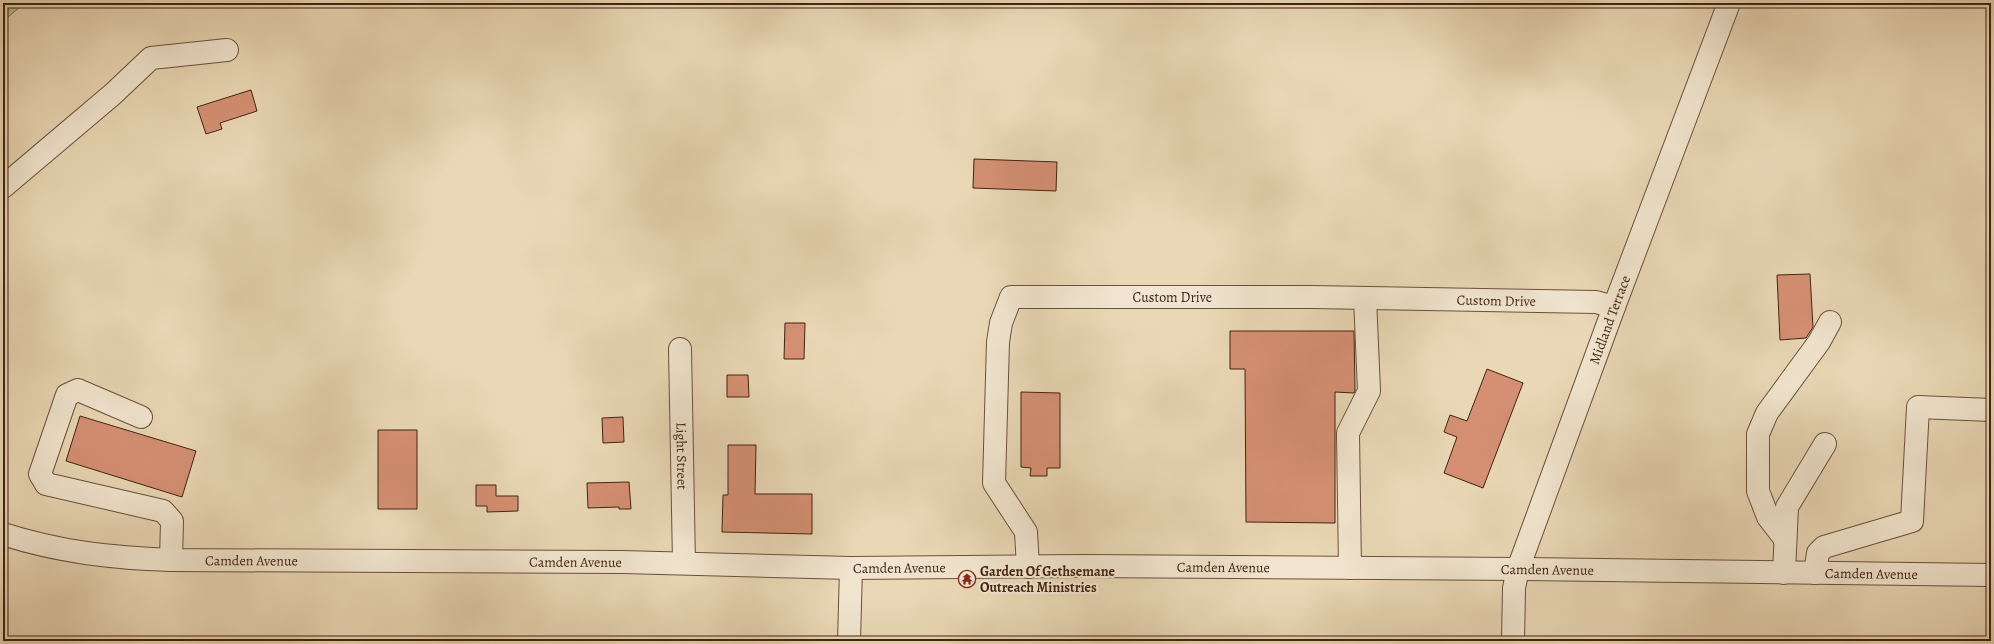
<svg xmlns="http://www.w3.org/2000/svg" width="1994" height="644" font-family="Alegreya,serif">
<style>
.green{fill:#bbbd8a;stroke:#7e704e}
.building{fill:#d59073;stroke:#422312}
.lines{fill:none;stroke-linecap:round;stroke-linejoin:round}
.minor-casing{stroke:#6c503b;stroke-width:24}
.minor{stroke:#f1e5cf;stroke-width:22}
.labels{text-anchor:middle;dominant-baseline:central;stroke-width:4;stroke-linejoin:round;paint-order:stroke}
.street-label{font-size:14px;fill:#422312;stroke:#f1e5cf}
.poi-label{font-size:14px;font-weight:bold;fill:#422312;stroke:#f1e5cf;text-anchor:start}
</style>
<rect width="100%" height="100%" fill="#e9d7b5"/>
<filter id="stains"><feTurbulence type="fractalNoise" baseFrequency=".005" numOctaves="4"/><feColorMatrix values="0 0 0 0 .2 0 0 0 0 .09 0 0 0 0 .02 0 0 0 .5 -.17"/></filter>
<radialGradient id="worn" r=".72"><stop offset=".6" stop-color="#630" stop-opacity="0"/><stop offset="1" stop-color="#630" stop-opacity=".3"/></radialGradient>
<path class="green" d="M 3,3 L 25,3 L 3,21 Z"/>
<path class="building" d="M 251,90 L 257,111 L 220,123 L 222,129 L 206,134 L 197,107 Z
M 974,159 L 1057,162 L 1056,191 L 973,188 Z
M 1810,274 L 1813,327 L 1806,338 L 1780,340 L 1777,275 Z
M 785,323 L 805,323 L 804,359 L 784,359 Z
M 1230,331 L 1354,331 L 1355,391 L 1354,393 L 1335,392 L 1335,523 L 1246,522 L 1245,369 L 1230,369 Z
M 1487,369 L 1523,383 L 1483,488 L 1444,473 L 1457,437 L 1444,432 L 1450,415 L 1467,421 Z
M 727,375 L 748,375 L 749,397 L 727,397 Z
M 1021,392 L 1060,393 L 1060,468 L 1047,468 L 1047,476 L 1030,476 L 1031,468 L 1021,467 Z
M 80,416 L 196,451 L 182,497 L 66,461 Z
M 623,417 L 624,442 L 603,443 L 602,418 Z
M 378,430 L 417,430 L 417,509 L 378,509 Z
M 728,445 L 756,445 L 755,494 L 812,494 L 812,534 L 722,532 L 723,495 L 728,495 Z
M 629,482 L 631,509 L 619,509 L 619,507 L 588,508 L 587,483 Z
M 476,485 L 496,485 L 496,496 L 518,496 L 518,511 L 487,512 L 487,506 L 476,506 Z"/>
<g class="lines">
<defs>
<g id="minor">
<path d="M 3,187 L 113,94 L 151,58 L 227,50"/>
<path id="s1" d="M 680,349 L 684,563"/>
<path d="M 141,417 L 78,390 L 67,395 L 40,474 L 46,484 L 163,511 L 172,521 L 171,560"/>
<path id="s2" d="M 3,534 C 59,552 112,558 171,560 L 622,562 L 851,568 L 1083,566 L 1518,569 L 1991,575"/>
<path d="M 1785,539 L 1768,517 L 1758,491 L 1758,434 L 1767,413 L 1819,342 L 1830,322"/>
<path id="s3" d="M 1028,567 L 1026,532 L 994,483 L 998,342 L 1001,323 L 1011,297 L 1312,297 L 1596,302 L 1614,307"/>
<path d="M 1350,568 L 1348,433 L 1369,391 L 1365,298"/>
<path d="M 1784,573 L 1787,507 L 1825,444"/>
<path d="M 1815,573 L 1818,553 L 1824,547 L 1912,521 L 1918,407 L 1991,410"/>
<path d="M 849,641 L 851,568"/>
<path id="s4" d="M 1513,641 L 1514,588 L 1518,569 L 1614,307 L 1729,3"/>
</g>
</defs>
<use href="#minor" class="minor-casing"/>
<use href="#minor" class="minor"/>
</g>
<defs>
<symbol id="temple-ring" viewBox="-11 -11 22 22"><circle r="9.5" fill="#f1e5cf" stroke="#8f2418" stroke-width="1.5"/><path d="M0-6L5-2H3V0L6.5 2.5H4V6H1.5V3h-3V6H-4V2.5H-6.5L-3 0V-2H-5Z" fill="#8f2418"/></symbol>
</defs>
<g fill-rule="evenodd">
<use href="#temple-ring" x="957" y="569" width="20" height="20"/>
</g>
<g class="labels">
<g class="street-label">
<text stroke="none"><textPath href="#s3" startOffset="443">Custom Drive</textPath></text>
<text stroke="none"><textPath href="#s3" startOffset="767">Custom Drive</textPath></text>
<text stroke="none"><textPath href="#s4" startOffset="338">Midland Terrace</textPath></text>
<text stroke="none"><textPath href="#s1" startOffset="107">Light Street</textPath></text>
<text stroke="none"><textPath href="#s2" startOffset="251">Camden Avenue</textPath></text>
<text stroke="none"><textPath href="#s2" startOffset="575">Camden Avenue</textPath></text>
<text stroke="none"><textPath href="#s2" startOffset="1223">Camden Avenue</textPath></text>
<text stroke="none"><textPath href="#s2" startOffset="899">Camden Avenue</textPath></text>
<text stroke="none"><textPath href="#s2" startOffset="1547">Camden Avenue</textPath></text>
<text stroke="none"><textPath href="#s2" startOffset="1871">Camden Avenue</textPath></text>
</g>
<g class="poi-label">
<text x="980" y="571">Garden Of Gethsemane<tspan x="980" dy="16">Outreach Ministries</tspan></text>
</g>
</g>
<rect width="1994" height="644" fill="none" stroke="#e9d7b5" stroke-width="16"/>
<rect x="4" y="4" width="1986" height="636" fill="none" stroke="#422312" stroke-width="2"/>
<rect x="8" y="8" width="1978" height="628" fill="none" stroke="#422312"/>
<rect width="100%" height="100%" filter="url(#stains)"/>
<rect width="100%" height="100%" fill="url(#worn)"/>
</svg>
